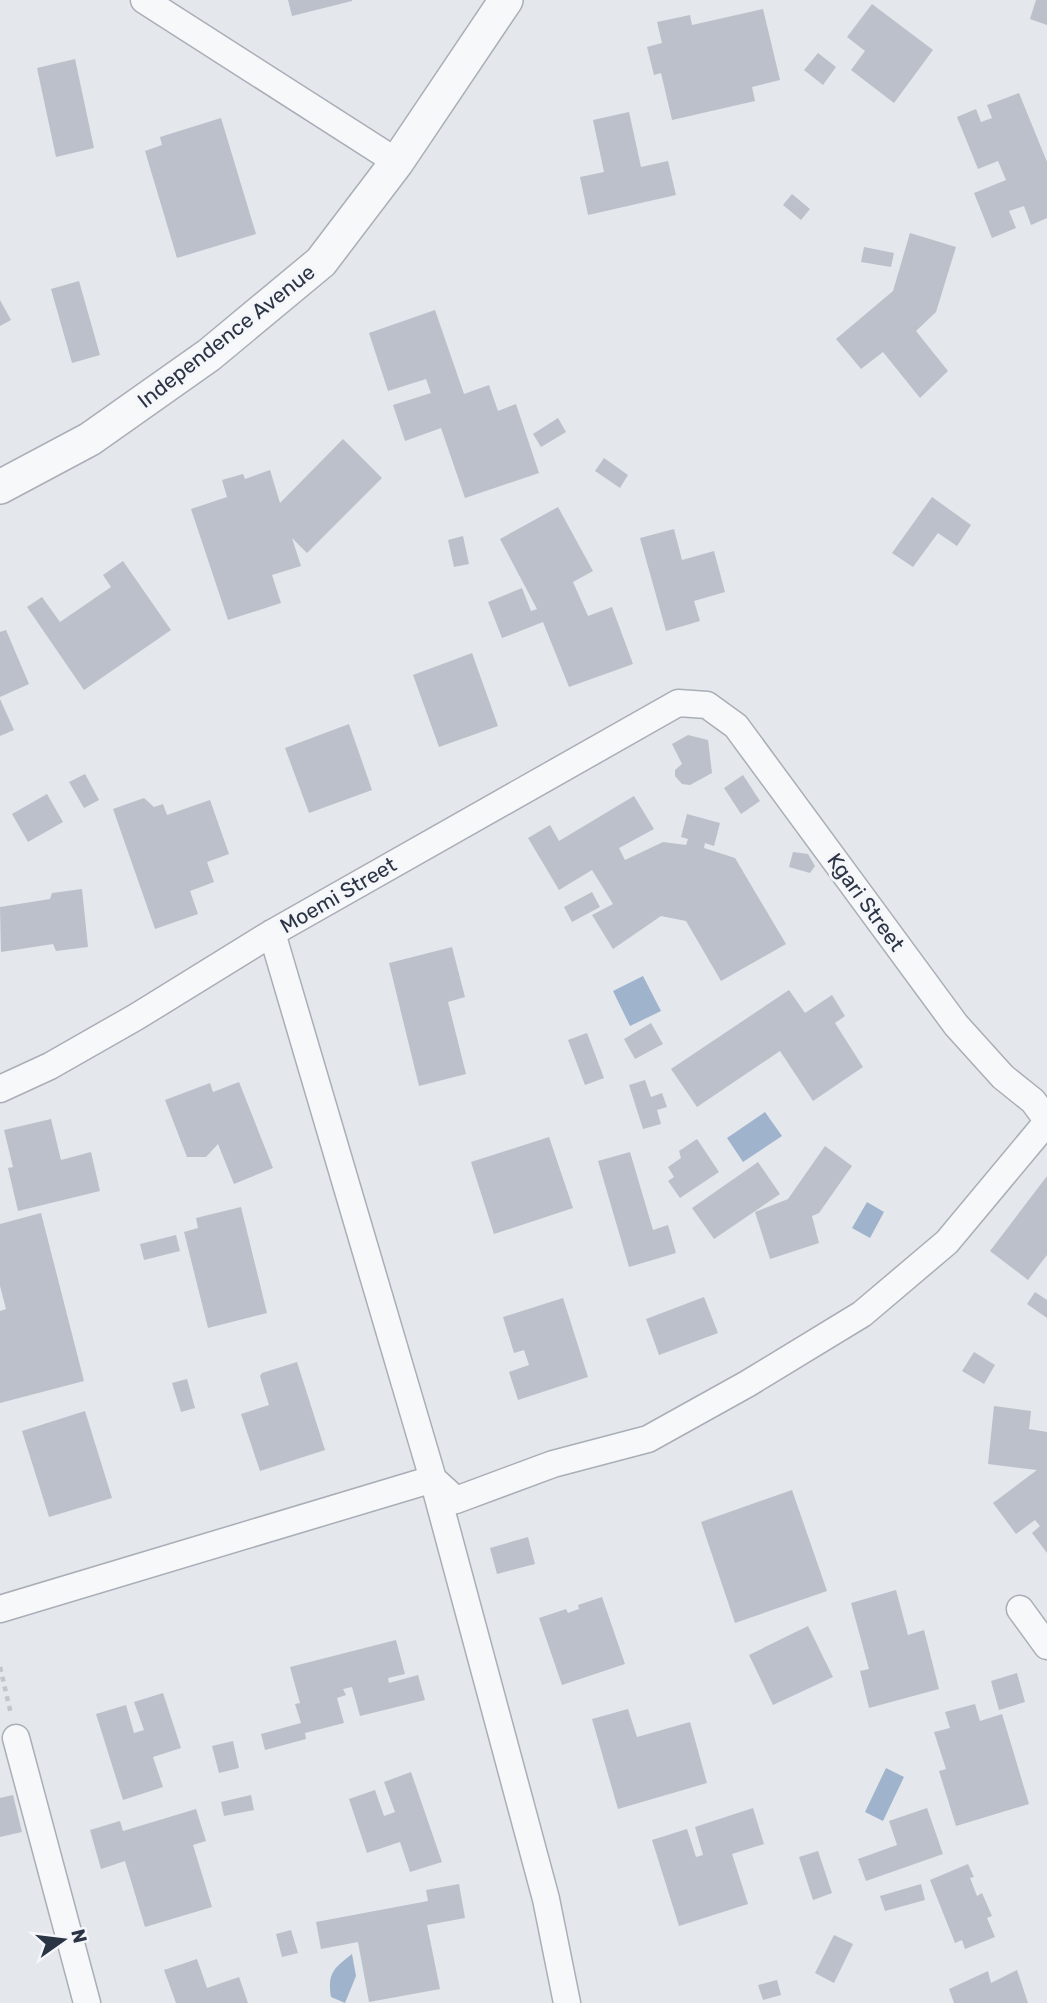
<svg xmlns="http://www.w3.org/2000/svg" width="1047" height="2003" font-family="Rubik,sans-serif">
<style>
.water{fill:#9fb4cc}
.building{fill:#bbc0ca}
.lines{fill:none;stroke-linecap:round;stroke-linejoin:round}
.minor-casing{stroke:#a9aeb7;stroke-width:29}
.tertiary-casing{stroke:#a9aeb7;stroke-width:36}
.path{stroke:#c2c5cb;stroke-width:4.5;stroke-dasharray:5 5;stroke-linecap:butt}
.minor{stroke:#f7f8fa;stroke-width:26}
.tertiary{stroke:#f7f8fa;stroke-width:33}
.labels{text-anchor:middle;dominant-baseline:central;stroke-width:6;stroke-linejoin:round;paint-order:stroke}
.street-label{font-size:21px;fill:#2b3445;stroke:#f4f6f9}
</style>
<rect width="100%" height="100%" fill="#e4e7ec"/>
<path class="water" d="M 643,976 L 661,1011 L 630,1026 L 613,991 Z
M 765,1112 L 782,1136 L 743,1162 L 727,1138 Z
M 867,1202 L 884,1212 L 870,1238 L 852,1228 Z
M 886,1768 L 904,1777 L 883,1821 L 865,1812 Z
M 352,1954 L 356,1976 L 345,2003 L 331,1997 C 327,1973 334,1968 352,1954 Z"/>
<path class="building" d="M 288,0 L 352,0 L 352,1 L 292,16 Z
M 1036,0 L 1047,0 L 1047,25 L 1030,19 Z
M 872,4 L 933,50 L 894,103 L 851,70 L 865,51 L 847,37 Z
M 763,9 L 780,80 L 752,87 L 755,101 L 672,120 L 661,73 L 654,75 L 647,47 L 662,43 L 657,22 L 690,15 L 692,25 Z
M 818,53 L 836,67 L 823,85 L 804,70 Z
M 75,59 L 94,148 L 56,157 L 37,68 Z
M 1019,93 L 1047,162 L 1047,218 L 1031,225 L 1024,206 L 1009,211 L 1016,228 L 992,238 L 974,193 L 1006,180 L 998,161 L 978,169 L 957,117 L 976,109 L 981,122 L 992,118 L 987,105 Z
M 629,112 L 641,167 L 668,161 L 676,195 L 588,215 L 580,177 L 604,172 L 593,120 Z
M 221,118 L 256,234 L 177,258 L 145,151 L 162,145 L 160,137 Z
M 792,194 L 810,209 L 801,220 L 783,205 Z
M 910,233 L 956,247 L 936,312 L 916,331 L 948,371 L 920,398 L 883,352 L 861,369 L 836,339 L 893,291 Z
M 864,247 L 894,253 L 891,267 L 861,262 Z
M 79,281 L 100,355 L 72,363 L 51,289 Z
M 0,300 L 11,320 L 0,326 Z
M 435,310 L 464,394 L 489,385 L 498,411 L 516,404 L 539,473 L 465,498 L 441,428 L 405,441 L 393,405 L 431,393 L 426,379 L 388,391 L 369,333 Z
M 558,418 L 566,432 L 541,447 L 533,434 Z
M 343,439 L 382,478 L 307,553 L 292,538 L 301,566 L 272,575 L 281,603 L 228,620 L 191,509 L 227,497 L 222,480 L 243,474 L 245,479 L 270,470 L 280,503 Z
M 604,458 L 628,475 L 620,488 L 595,471 Z
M 932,497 L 971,525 L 957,546 L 938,533 L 913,567 L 892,553 Z
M 558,507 L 593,571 L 573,582 L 588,616 L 612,607 L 633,664 L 569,687 L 543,622 L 502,638 L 488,602 L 522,588 L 531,611 L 537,609 L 500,539 Z
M 674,529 L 682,560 L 714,551 L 725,592 L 694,601 L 700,621 L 666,631 L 640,538 Z
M 463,536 L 469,564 L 454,567 L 448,540 Z
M 123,561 L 171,630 L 84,690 L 27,607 L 42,597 L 60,622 L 111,587 L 103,575 Z
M 6,630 L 29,684 L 0,697 L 0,632 Z
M 472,653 L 498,726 L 439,747 L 413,675 Z
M 0,699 L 14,730 L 0,736 Z
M 349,724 L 372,790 L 309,813 L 285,748 Z
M 688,735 L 708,740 L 712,773 L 690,785 L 682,784 L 675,776 L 675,770 L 682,764 L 672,744 Z
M 85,774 L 99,800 L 84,808 L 69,782 Z
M 743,775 L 760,801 L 741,814 L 724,788 Z
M 47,794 L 63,822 L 28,842 L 12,814 Z
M 634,796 L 654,829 L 619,848 L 625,860 L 663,842 L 686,845 L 688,839 L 681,837 L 687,814 L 720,823 L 714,846 L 705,843 L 704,848 L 735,858 L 786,944 L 721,981 L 686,921 L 661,916 L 613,949 L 592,915 L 613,904 L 592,870 L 559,890 L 528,838 L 550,825 L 559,841 Z
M 144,798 L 154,807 L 163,804 L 167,815 L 210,800 L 229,854 L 207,862 L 214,882 L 190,891 L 198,914 L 155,929 L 113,809 Z
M 793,852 L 808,854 L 815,866 L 810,873 L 789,867 Z
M 82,889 L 88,947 L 56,951 L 53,944 L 1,952 L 0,907 L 50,899 L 52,893 Z
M 592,892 L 600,907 L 572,922 L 564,907 Z
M 452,947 L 465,997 L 448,1002 L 466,1074 L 419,1086 L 389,963 Z
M 789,990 L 805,1013 L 832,995 L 845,1016 L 835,1023 L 863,1067 L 813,1101 L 780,1051 L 697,1107 L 671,1069 Z
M 651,1023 L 663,1044 L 635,1059 L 624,1039 Z
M 587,1033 L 604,1078 L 585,1085 L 568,1040 Z
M 645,1080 L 651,1097 L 662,1093 L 667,1107 L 657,1110 L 661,1124 L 643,1129 L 629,1085 Z
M 239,1082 L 273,1168 L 234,1184 L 218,1144 L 206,1157 L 187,1157 L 165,1100 L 210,1083 L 213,1092 Z
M 51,1119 L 61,1160 L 91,1152 L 100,1191 L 18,1211 L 8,1168 L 13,1167 L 4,1130 Z
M 549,1137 L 573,1208 L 494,1234 L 471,1162 Z
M 697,1139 L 719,1172 L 680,1198 L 668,1181 L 674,1177 L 668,1167 L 681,1158 L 679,1151 Z
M 825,1146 L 852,1166 L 819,1213 L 812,1216 L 819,1243 L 770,1259 L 755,1212 L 788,1199 Z
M 630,1152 L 653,1230 L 668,1225 L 676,1253 L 629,1267 L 598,1161 Z
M 758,1162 L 780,1194 L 714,1239 L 692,1208 Z
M 1047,1176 L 1047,1255 L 1028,1280 L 990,1251 Z
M 241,1207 L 267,1313 L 208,1328 L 184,1232 L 198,1228 L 196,1218 Z
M 41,1213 L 84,1381 L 0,1403 L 0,1311 L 6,1309 L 0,1286 L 0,1224 Z
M 176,1235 L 180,1251 L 144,1260 L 140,1244 Z
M 1035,1292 L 1047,1300 L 1047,1318 L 1027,1304 Z
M 704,1297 L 718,1333 L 659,1355 L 646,1319 Z
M 563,1298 L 588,1377 L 518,1400 L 509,1372 L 529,1365 L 524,1350 L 514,1353 L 503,1317 Z
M 974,1352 L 995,1365 L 984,1384 L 962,1371 Z
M 297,1362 L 325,1450 L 260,1471 L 241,1414 L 269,1405 L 260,1376 L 262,1373 Z
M 187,1379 L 195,1408 L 181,1412 L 172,1383 Z
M 994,1406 L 1031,1411 L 1029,1429 L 1047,1432 L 1047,1553 L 1032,1533 L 1040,1526 L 1035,1520 L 1016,1534 L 993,1503 L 1037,1470 L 988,1464 Z
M 85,1411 L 112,1498 L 49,1517 L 22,1431 Z
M 792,1490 L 827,1591 L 735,1623 L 701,1522 Z
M 528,1537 L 535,1564 L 497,1574 L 490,1548 Z
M 896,1590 L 908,1635 L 924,1630 L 939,1689 L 869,1708 L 860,1671 L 869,1669 L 851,1603 Z
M 602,1597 L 625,1664 L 562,1685 L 539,1618 L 566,1609 L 568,1613 L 579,1609 L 578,1605 Z
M 808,1626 L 833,1677 L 773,1705 L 749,1655 Z
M 396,1640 L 405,1674 L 388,1678 L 389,1683 L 418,1675 L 425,1700 L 360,1716 L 352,1687 L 343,1689 L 346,1695 L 337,1698 L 344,1723 L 305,1733 L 306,1739 L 265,1750 L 261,1734 L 301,1723 L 295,1704 L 300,1703 L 290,1667 Z
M 1017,1673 L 1025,1702 L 999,1710 L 991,1681 Z
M 163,1693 L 181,1748 L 153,1757 L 163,1787 L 123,1800 L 96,1714 L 126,1705 L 134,1733 L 144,1730 L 134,1702 Z
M 975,1704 L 980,1721 L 1002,1714 L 1029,1804 L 956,1826 L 939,1771 L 946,1769 L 934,1732 L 950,1728 L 945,1712 Z
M 628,1709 L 637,1737 L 690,1722 L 707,1783 L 618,1809 L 592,1719 Z
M 233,1741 L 239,1768 L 219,1773 L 212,1746 Z
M 411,1772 L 442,1862 L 410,1872 L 400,1842 L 367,1853 L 349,1799 L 375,1790 L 384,1816 L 395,1812 L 384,1782 Z
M 13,1795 L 22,1832 L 0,1837 L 0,1798 Z
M 251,1795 L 254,1810 L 224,1816 L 221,1802 Z
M 753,1808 L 764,1844 L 732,1854 L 748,1904 L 679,1926 L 652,1840 L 687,1829 L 696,1857 L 703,1855 L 695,1827 Z
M 927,1808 L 943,1854 L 866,1881 L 858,1859 L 897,1845 L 889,1821 Z
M 196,1809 L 206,1841 L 193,1845 L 212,1907 L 145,1927 L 125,1861 L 101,1869 L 90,1830 L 120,1821 L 123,1831 Z
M 818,1851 L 832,1893 L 813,1900 L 799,1857 Z
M 968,1864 L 974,1877 L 970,1878 L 977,1896 L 982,1893 L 992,1916 L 987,1918 L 995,1937 L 965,1949 L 962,1940 L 955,1943 L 930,1880 Z
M 459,1884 L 465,1918 L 427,1925 L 440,1989 L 369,2002 L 358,1942 L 321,1949 L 316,1922 L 428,1901 L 426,1890 Z
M 921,1884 L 925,1900 L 885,1911 L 880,1896 Z
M 291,1930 L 298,1953 L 282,1957 L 276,1934 Z
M 834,1935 L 853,1944 L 834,1983 L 815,1973 Z
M 197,1959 L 207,1988 L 239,1977 L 248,2003 L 176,2003 L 164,1970 Z
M 1017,1970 L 1028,2003 L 954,2003 L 949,1989 L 988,1971 L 991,1983 Z
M 777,1980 L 781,1995 L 763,2000 L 758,1985 Z"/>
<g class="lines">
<defs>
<path id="minor" d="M 144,0 L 397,162
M 272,933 L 433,1479 L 546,1899 L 567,2003
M 0,1089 L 50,1066 L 136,1017 L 272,933 L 678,703 L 707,705 L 736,726 L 956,1025 L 1003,1077 L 1033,1101 L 1047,1120
M 0,1609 L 433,1479 L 456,1500 L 553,1464 L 648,1439 L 747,1384 L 862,1314 L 947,1242 L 1047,1122
M 1020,1609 L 1047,1646
M 16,1738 L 87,2003"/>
<path id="tertiary" d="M 0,487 L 90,439 L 209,355 L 321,262 L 397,162 L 506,0"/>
</defs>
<use href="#minor" class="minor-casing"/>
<use href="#tertiary" class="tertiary-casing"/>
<path class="path" d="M 0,1667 L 11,1714"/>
<use href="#minor" class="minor"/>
<use href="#tertiary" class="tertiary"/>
</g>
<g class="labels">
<g class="street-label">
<text transform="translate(226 336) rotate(-38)">Independence Avenue</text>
<text transform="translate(338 895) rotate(-30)">Moemi Street</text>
<text transform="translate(866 902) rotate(54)">Kgari Street</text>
</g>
</g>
<g transform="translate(63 1940) rotate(76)" stroke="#f4f6f9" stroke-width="5" paint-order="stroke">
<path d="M0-5L12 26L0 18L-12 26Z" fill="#2b3445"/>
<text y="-10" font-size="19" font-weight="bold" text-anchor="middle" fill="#2b3445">N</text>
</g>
</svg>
